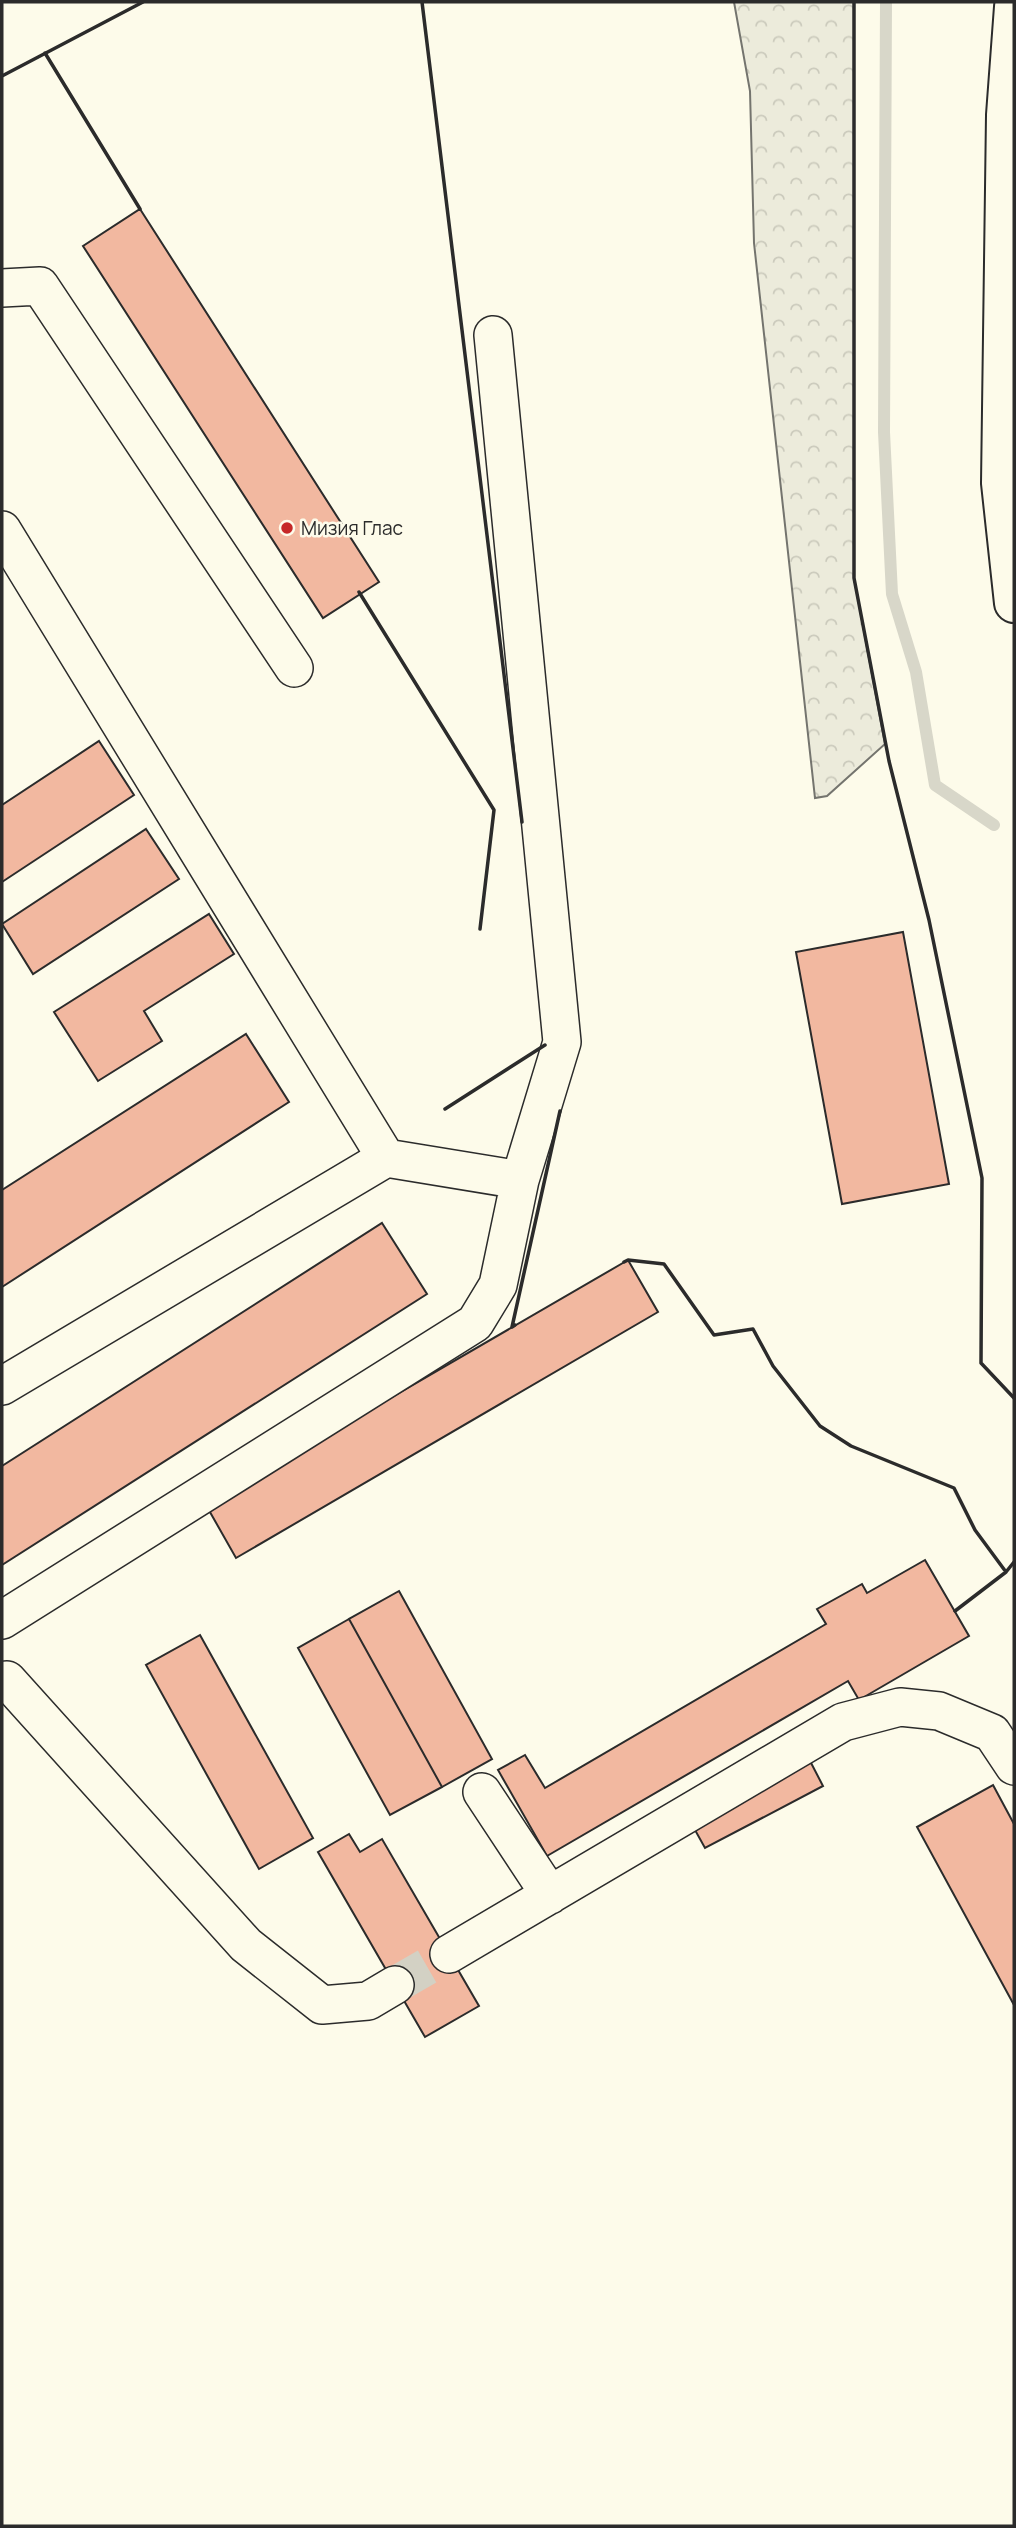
<svg xmlns="http://www.w3.org/2000/svg" width="1016" height="2528" font-family="Manrope,sans-serif">
<style>
.park{fill:url(#park-crowns);stroke:#74746e;stroke-width:2}
.lines{fill:none;stroke-linecap:round;stroke-linejoin:round}
.stream{stroke:#d8d7c9;stroke-width:12}
.building{fill:#f2b8a0;stroke:#2b2b2b;stroke-width:2}
.street-tunnel{stroke:#d3d1c4;stroke-width:37;stroke-dasharray:37 18;stroke-linecap:butt}
.street-casing{stroke:#2b2b2b;stroke-width:40}
.primary-casing{stroke:#2b2b2b;stroke-width:42}
.street{stroke:#fdfbea;stroke-width:37}
.primary{stroke:#fdfbea;stroke-width:38}
.wall{stroke:#2b2b2b;stroke-width:3.5}
.poi-dot{fill:#c62828;stroke:#fdfbea;stroke-width:2.5}
.labels{text-anchor:middle;dominant-baseline:central;stroke-width:5;stroke-linejoin:round;paint-order:stroke}
.poi-label{font-size:19px;fill:#2b2b2b;stroke:#fdfbea;text-anchor:start}
</style>
<defs>
<pattern id="park-crowns" width="20" height="18" patternUnits="userSpaceOnUse" patternTransform="scale(1.75)"><rect width="20" height="18" fill="#ecebdb"/><path d="M2 6a3 3 0 1 1 6 0M12 15a3 3 0 1 1 6 0" fill="none" stroke="#cbcabc"/></pattern>
</defs>
<rect width="100%" height="100%" fill="#fdfbea"/>
<path class="park" d="M 734,2 L 854,2 L 854,578 L 885,744 L 827,796 L 815,798 L 754,243 L 750,91 Z"/>
<g class="lines">
<path class="stream" d="M 886,2 L 884,432 L 892,594 L 916,672 L 935,785 L 994,825"/>
</g>
<path class="building" d="M 140,209 L 379,582 L 323,618 L 83,246 Z
M 99,741 L 134,795 L 2,882 L 2,805 Z
M 146,829 L 179,879 L 33,974 L 2,924 Z
M 209,914 L 234,954 L 144,1011 L 162,1041 L 98,1081 L 54,1012 Z
M 903,932 L 949,1184 L 842,1204 L 796,952 Z
M 246,1034 L 289,1102 L 2,1287 L 2,1190 Z
M 382,1223 L 427,1294 L 2,1565 L 2,1466 Z
M 628,1260 L 658,1312 L 236,1558 L 206,1505 Z
M 925,1560 L 969,1636 L 859,1700 L 848,1681 L 547,1856 L 498,1770 L 525,1755 L 545,1788 L 826,1624 L 817,1609 L 862,1584 L 867,1593 Z
M 399,1591 L 492,1759 L 442,1787 L 349,1619 Z
M 349,1619 L 442,1787 L 390,1815 L 298,1648 Z
M 200,1635 L 313,1838 L 259,1869 L 146,1665 Z
M 809,1759 L 823,1786 L 705,1848 L 690,1821 Z
M 993,1785 L 1014,1824 L 1014,2005 L 917,1827 Z
M 349,1834 L 360,1852 L 382,1839 L 479,2006 L 425,2037 L 318,1852 Z"/>
<g class="lines">
<path class="street-tunnel" d="M 395,1985 L 449,1954"/>
<defs>
<path id="street" d="M 2,288 L 40,286 L 294,668
M 2,530 L 386,1158 L 520,1180
M 2,1386 L 386,1158
M 2,1620 L 475,1323 L 498,1285 L 520,1180 L 562,1042 L 493,335
M 2,1683 L 7,1680 L 246,1945 L 322,2005 L 368,2001 L 395,1985
M 482,1792 L 550,1895
M 449,1954 L 843,1722 L 900,1707 L 939,1711 L 992,1733 L 1014,1766"/>
<path id="primary" d="M 1014,7 L 1006,115 L 1001,483 L 1014,603"/>
</defs>
<use href="#street" class="street-casing"/>
<use href="#primary" class="primary-casing"/>
<use href="#street" class="street"/>
<use href="#primary" class="primary"/>
<path class="wall" d="M 422,2 L 522,822
M 854,2 L 854,578 L 889,761 L 929,920 L 982,1178 L 981,1363 L 1014,1398
M 45,53 L 140,209
M 2,76 L 143,2
M 359,592 L 494,810 L 480,929
M 445,1109 L 545,1045
M 624,1262 L 628,1260 L 664,1264 L 714,1335 L 753,1329 L 773,1366 L 820,1426 L 851,1446 L 954,1488 L 975,1530 L 1006,1572 L 955,1611
M 515,1325 L 512,1327 L 560,1111
M 1006,1572 L 1014,1562"/>
</g>
<circle class="poi-dot" cx="287" cy="528" r="7"/>
<g class="labels">
<g class="poi-label">
<text x="301" y="528">Мизия Глас</text>
</g>
</g>
<rect width="1016" height="2528" fill="none" stroke="#2b2b2b" stroke-width="7"/>
</svg>
